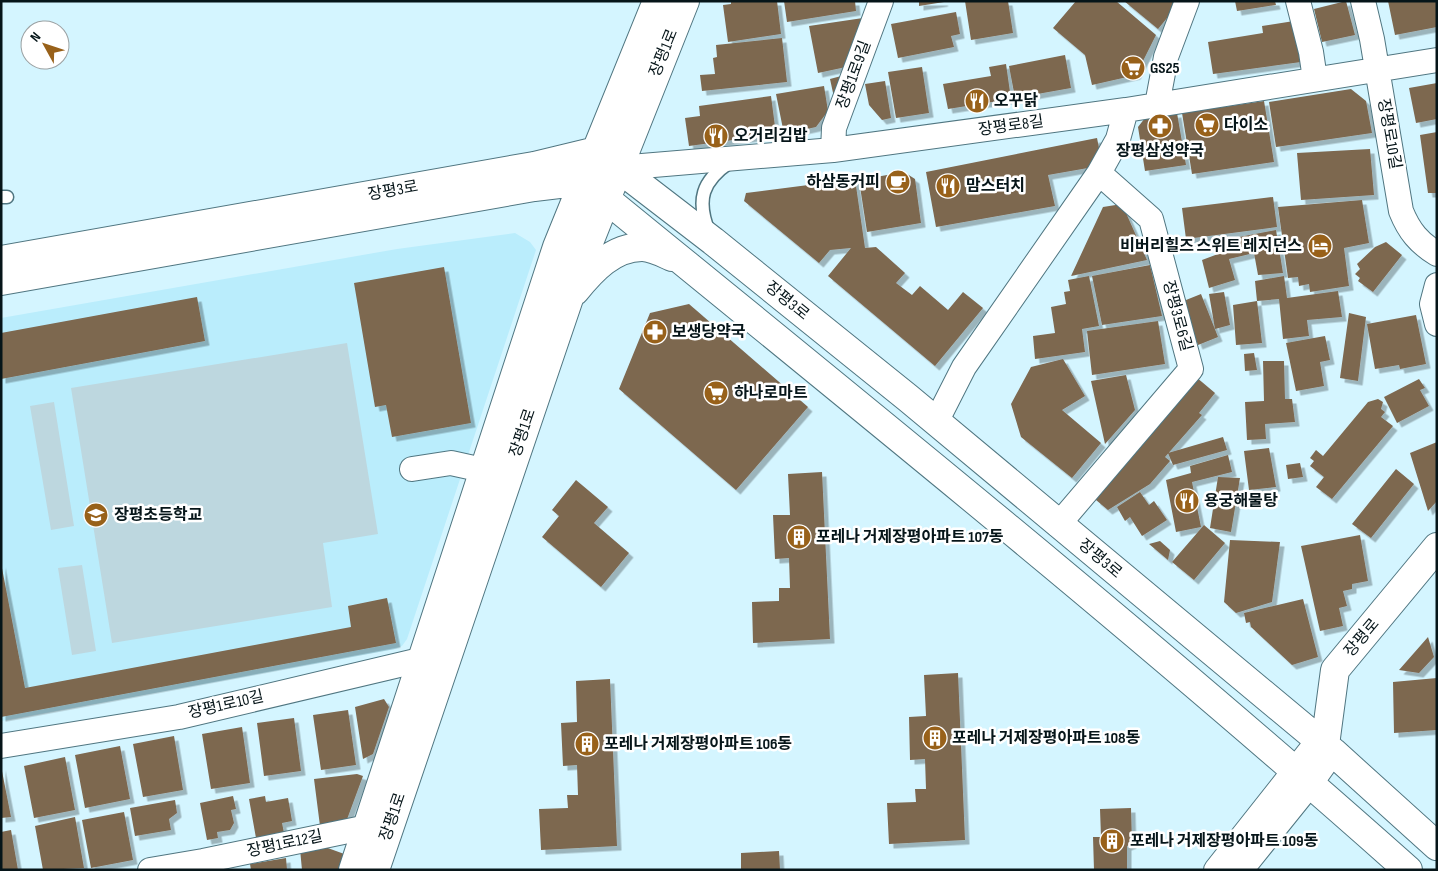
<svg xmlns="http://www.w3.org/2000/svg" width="1438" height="871" font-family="'Sofia Sans Condensed','Noto Sans KR',sans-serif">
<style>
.built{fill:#baedfc}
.green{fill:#bdd7df}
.building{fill:#7d6750;filter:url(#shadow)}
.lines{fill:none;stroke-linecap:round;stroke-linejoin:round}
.service-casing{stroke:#507681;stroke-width:15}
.minor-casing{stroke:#507681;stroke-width:26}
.tertiary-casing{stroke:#507681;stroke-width:30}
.service{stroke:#fff;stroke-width:12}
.minor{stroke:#fff;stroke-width:24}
.tertiary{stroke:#fff;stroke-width:28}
.labels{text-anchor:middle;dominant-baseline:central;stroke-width:5;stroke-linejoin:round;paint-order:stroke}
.street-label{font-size:16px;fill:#061519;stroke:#fff}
.poi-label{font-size:16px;font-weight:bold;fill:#061519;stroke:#fff;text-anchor:start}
</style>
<defs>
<filter id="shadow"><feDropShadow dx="4.5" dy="4.5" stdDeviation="0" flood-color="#0004"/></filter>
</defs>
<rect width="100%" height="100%" fill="#d4f5ff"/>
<path class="built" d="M 515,233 L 530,242 L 536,250 L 407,639 L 402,646 L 395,649 L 1,721 L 1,318 L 397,249 Z"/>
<path class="green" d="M 347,343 L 378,534 L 323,543 L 332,607 L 112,643 L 71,388 Z
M 54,402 L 74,526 L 51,530 L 30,406 Z
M 82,565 L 96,651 L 72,655 L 58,568 Z"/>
<path class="building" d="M 731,1 L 777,1 L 781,34 L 728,42 L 723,5 L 731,4 Z
M 784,1 L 855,1 L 856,11 L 787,22 Z
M 919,1 L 943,1 L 944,2 L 919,6 Z
M 965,1 L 1008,1 L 1013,33 L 971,40 Z
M 1076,1 L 1116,1 L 1156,35 L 1136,75 L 1092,85 L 1085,55 L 1053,28 Z
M 1124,1 L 1181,1 L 1158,29 Z
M 1235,1 L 1275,1 L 1276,5 L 1237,11 Z
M 1346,1 L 1355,35 L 1322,42 L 1314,9 Z
M 1388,1 L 1437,1 L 1437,27 L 1395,35 Z
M 956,12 L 960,34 L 951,36 L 954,47 L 898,58 L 891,24 Z
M 863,18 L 846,67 L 818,73 L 809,26 Z
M 1294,21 L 1301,62 L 1213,74 L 1208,42 L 1263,33 L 1262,26 Z
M 782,38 L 787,82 L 702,91 L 700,75 L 715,74 L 713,58 L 717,57 L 716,45 Z
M 1065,55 L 1071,88 L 1015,98 L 1009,66 Z
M 1006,64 L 1011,99 L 948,109 L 943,84 L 991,76 L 989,67 Z
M 922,67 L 929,113 L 896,118 L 888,72 Z
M 845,75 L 835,102 L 830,79 Z
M 885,81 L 891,118 L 882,120 L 869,105 L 865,84 Z
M 1437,83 L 1437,119 L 1416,123 L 1409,88 Z
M 824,86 L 828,111 L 816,127 L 784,134 L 776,94 Z
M 1351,89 L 1366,101 L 1372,133 L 1276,147 L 1269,102 Z
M 771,96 L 776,134 L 689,146 L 685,118 L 700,116 L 699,106 Z
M 1264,101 L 1274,162 L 1192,174 L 1182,113 Z
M 1177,113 L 1186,165 L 1145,171 L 1138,127 L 1145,118 Z
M 1437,132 L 1437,193 L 1428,193 L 1420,135 Z
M 1097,138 L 1099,148 L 1088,168 L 1048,175 L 1055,206 L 936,227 L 926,172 Z
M 1370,149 L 1374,195 L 1301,200 L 1297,153 Z
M 904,172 L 915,179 L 921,223 L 867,232 L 859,180 Z
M 855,179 L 865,248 L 876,247 L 905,273 L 896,283 L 912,295 L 920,286 L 948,310 L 963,292 L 983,308 L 935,366 L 828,276 L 851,248 L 830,250 L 819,263 L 744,201 L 746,193 Z
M 1273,197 L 1277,227 L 1186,239 L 1182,208 Z
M 1362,200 L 1369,243 L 1344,248 L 1349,286 L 1310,292 L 1309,284 L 1299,286 L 1298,277 L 1288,278 L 1278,207 Z
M 1122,204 L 1147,260 L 1071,276 L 1103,207 Z
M 1276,230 L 1283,273 L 1258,275 L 1254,253 L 1229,259 L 1235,280 L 1209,288 L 1202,260 L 1226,251 L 1223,240 Z
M 1386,242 L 1402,255 L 1373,292 L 1358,281 L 1360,278 L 1355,274 L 1360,269 L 1357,264 L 1375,247 Z
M 1150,265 L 1162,316 L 1102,325 L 1092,276 Z
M 444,267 L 471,423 L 392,437 L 386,405 L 375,407 L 354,283 Z
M 1089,276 L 1099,326 L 1082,329 L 1085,352 L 1035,359 L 1033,336 L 1055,333 L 1051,307 L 1066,304 L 1064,292 L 1070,291 L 1068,280 Z
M 1284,276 L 1287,298 L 1338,291 L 1342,317 L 1307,320 L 1309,336 L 1283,339 L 1279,299 L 1257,301 L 1255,281 Z
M 1224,292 L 1230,325 L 1215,329 L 1209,294 Z
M 1201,294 L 1218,337 L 1198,345 L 1181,302 Z
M 197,297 L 205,341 L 1,379 L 1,333 Z
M 1257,301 L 1262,343 L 1236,345 L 1233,305 Z
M 689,304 L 808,407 L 736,490 L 619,389 L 650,313 Z
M 1349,313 L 1366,317 L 1358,381 L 1340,378 Z
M 1416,315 L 1426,364 L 1400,369 L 1399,365 L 1375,369 L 1367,324 Z
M 1158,321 L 1165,364 L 1092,375 L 1087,331 Z
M 1325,336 L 1330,360 L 1320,362 L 1324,386 L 1296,391 L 1286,343 Z
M 1254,353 L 1257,370 L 1245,371 L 1244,354 Z
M 1063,359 L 1085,396 L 1062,410 L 1101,443 L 1072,478 L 1021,437 L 1011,404 L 1031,367 Z
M 1263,361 L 1284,361 L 1285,399 L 1292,399 L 1295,422 L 1265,424 L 1266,439 L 1247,440 L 1245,402 L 1264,401 Z
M 1126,375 L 1135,410 L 1105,444 L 1091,381 Z
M 1196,377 L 1215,393 L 1199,413 L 1202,415 L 1165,457 L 1170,461 L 1150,484 L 1108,510 L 1096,500 L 1096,495 Z
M 1419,379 L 1425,388 L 1420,390 L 1429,406 L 1397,423 L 1384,397 Z
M 1378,399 L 1383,402 L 1381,409 L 1385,412 L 1381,417 L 1393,426 L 1332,499 L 1316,487 L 1324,477 L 1310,466 L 1314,461 L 1310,458 L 1316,450 L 1323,456 L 1368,402 Z
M 1223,437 L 1227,450 L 1173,465 L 1168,453 Z
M 1437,442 L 1437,501 L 1428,511 L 1410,453 Z
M 1269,448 L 1276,487 L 1249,490 L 1244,451 Z
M 1228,455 L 1232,472 L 1192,482 L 1201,527 L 1176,532 L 1166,480 L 1191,473 L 1190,466 Z
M 1300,463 L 1303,477 L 1288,479 L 1286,465 Z
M 1396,469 L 1414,484 L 1371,538 L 1352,524 Z
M 822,472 L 830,639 L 753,643 L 752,602 L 779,601 L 779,588 L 790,588 L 789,558 L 775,559 L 773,515 L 790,515 L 788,474 Z
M 1218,477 L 1240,478 L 1231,532 L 1210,528 Z
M 576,480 L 608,507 L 594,523 L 629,553 L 601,587 L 542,537 L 559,516 L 552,510 Z
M 1140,492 L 1149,505 L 1154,501 L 1167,520 L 1142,536 L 1130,517 L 1125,521 L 1117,507 Z
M 1204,525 L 1225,543 L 1194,580 L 1172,562 Z
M 1360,535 L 1368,581 L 1352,584 L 1352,589 L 1343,591 L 1347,606 L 1339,608 L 1343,626 L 1320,631 L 1301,546 Z
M 1230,540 L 1280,542 L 1272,602 L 1236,613 L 1224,602 Z
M 1160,541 L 1170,550 L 1168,560 L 1149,544 Z
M 1,563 L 25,688 L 351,627 L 348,606 L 387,598 L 396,643 L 1,717 Z
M 1303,599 L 1318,657 L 1292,665 L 1251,627 L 1250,622 L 1246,623 L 1244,613 Z
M 1428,637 L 1434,657 L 1419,673 L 1399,670 Z
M 958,673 L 965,840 L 889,844 L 887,803 L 916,802 L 915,789 L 926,789 L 925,759 L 910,760 L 909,717 L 926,716 L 924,675 Z
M 1437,678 L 1437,730 L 1394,733 L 1393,682 Z
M 610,679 L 617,846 L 541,850 L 539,809 L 568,808 L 567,795 L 578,795 L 577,765 L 563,766 L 561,723 L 577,722 L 576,681 Z
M 384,699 L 389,707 L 373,754 L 363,759 L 355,707 Z
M 348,710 L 356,765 L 321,770 L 313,715 Z
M 294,718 L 301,771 L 264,776 L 257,723 Z
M 242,727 L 250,783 L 211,789 L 202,734 Z
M 174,736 L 183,790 L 143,797 L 133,744 Z
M 120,746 L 130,799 L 85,808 L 75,755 Z
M 65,757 L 75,810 L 34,818 L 24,766 Z
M 1,766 L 11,817 L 1,818 Z
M 357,774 L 363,776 L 346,822 L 320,826 L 314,779 Z
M 233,796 L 236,809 L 231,810 L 234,823 L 230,830 L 217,832 L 218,838 L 207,840 L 200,803 Z
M 265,796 L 266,802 L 288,798 L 292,821 L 282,823 L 284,833 L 256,838 L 249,799 Z
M 175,800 L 177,813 L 169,819 L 171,830 L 135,836 L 130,808 Z
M 1131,808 L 1132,844 L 1127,846 L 1127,870 L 1094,870 L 1093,837 L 1101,837 L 1100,809 Z
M 124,812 L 133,860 L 91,868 L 82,820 Z
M 75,817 L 84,868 L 43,870 L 35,826 Z
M 11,830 L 18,870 L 1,870 L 1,832 Z
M 325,847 L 347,855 L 341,870 L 302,870 L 300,849 Z
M 779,851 L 780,870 L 741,870 L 741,853 Z
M 286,858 L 287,870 L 251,870 L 250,864 Z"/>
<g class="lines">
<defs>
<path id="service" d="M 1,197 L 7,197
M 709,232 C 696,200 702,181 730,162"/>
<path id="minor" d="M 1298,1 L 1311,52 L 1315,79
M 1363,1 L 1372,39 L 1401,211 C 1409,231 1419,243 1437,254
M 1157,105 L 1166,57 L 1187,1
M 833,150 L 834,128 L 881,1
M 607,172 L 618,168 L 833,150 L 1126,110 L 1437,60
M 1437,285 L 1432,304 L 1437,324
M 936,422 L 964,367 L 1099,173 L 1118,139 L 1126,110
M 412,469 L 451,463 L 501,474
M 1058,525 L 1191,369 L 1151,219 L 1099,173
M 1,746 L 179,717 L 437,656
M 150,870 L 203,861 L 382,824
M 1216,870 L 1318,741
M 1241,870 L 1311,783 L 1333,752"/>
<path id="tertiary" d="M 1,260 L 534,166 L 596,151 L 713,241 L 908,398 L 1333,752 L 1437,846
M 1,281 L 534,187 L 584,181 C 861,407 1141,632 1408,870
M 575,291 C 592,270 613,247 642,247 C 652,247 663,253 672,257
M 1325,745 L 1335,670 L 1437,547
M 353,870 L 557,247 L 657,1
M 375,870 L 582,260 L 685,1"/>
</defs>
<use href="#service" class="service-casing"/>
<use href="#minor" class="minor-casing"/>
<use href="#tertiary" class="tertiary-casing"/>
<use href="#service" class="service"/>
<use href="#minor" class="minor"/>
<use href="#tertiary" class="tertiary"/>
</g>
<defs>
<symbol id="supermarket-disc" viewBox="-11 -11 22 22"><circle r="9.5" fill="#98611a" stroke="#fff"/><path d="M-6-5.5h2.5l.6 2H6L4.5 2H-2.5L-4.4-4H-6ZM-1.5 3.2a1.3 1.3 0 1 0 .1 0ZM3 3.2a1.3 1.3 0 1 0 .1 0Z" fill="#fff"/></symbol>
<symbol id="restaurant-disc" viewBox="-11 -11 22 22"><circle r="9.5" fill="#98611a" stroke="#fff"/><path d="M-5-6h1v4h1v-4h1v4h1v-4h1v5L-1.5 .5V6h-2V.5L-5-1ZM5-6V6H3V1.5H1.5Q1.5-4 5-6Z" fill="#fff"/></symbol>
<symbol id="pharmacy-disc" viewBox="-11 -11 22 22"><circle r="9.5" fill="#98611a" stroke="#fff"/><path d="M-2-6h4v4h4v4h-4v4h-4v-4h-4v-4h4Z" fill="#fff"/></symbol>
<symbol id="cafe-disc" viewBox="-11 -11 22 22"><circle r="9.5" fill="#98611a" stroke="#fff"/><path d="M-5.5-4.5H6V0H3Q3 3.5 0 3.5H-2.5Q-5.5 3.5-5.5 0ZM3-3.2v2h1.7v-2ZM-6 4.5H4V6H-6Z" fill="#fff"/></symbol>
<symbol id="hotel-disc" viewBox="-11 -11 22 22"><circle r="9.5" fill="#98611a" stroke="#fff"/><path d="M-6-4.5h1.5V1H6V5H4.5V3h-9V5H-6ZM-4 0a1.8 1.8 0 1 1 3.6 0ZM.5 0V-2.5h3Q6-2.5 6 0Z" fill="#fff"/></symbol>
<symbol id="school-disc" viewBox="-11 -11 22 22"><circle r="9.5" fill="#98611a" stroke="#fff"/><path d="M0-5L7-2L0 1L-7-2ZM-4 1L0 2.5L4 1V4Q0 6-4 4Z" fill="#fff"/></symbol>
<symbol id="building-disc" viewBox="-11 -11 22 22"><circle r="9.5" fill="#98611a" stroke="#fff"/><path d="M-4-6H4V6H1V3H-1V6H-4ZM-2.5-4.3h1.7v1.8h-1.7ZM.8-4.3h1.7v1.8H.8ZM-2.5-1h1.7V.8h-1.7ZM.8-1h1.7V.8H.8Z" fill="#fff"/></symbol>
</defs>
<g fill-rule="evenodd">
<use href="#supermarket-disc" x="1119" y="54" width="28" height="28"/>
<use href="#restaurant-disc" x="963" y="87" width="28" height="28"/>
<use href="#supermarket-disc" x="1193" y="111" width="28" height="28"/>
<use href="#pharmacy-disc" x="1146" y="112" width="28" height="28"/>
<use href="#restaurant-disc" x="702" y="122" width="28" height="28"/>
<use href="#cafe-disc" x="884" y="168" width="28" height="28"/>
<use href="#restaurant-disc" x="934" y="172" width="28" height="28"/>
<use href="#hotel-disc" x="1306" y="232" width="28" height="28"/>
<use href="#pharmacy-disc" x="641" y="318" width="28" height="28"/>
<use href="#supermarket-disc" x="702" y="379" width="28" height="28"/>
<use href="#restaurant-disc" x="1173" y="487" width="28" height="28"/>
<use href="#school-disc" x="82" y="501" width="28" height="28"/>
<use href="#building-disc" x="785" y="523" width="28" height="28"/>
<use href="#building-disc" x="921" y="724" width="28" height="28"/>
<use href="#building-disc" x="573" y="730" width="28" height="28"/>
<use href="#building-disc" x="1098" y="827" width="28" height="28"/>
</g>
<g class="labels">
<g class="street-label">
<text transform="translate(664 53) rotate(-68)">장평1로</text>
<text transform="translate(854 75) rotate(-70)">장평1로9길</text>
<text transform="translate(1011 126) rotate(-8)">장평로8길</text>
<text transform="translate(1389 134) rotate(80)">장평로10길</text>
<text transform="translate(393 191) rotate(-10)">장평3로</text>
<text transform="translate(787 301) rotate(39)">장평3로</text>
<text transform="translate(1177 316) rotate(75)">장평3로6길</text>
<text transform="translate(523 433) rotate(-71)">장평1로</text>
<text transform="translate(1100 559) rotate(40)">장평3로</text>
<text transform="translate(1362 638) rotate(-50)">장평로</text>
<text transform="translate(226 705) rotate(-13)">장평1로10길</text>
<text transform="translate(393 817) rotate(-71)">장평1로</text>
<text transform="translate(285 844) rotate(-12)">장평1로12길</text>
</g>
<g class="poi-label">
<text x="1150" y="68">GS25</text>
<text x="994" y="101">오꾸닭</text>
<text x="1224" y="125">다이소</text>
<text x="734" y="136">오거리김밥</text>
<text x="1160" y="151" text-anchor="middle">장평삼성약국</text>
<text x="880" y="182" text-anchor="end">하삼동커피</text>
<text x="966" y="186">맘스터치</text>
<text x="1302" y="246" text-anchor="end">비버리힐즈 스위트 레지던스</text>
<text x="672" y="332">보생당약국</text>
<text x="734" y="393">하나로마트</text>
<text x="1204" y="501">용궁해물탕</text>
<text x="114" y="515">장평초등학교</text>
<text x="816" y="537">포레나 거제장평아파트 107동</text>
<text x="952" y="738">포레나 거제장평아파트 108동</text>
<text x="604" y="744">포레나 거제장평아파트 106동</text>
<text x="1130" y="841">포레나 거제장평아파트 109동</text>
</g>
</g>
<rect width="1438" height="871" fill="none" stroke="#061519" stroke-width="5"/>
<g transform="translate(45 45) rotate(310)"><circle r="24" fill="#ffffff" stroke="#9ba1a3"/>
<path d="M0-4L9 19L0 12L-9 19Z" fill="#98611a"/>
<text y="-8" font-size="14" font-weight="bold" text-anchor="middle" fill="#061519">N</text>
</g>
</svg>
